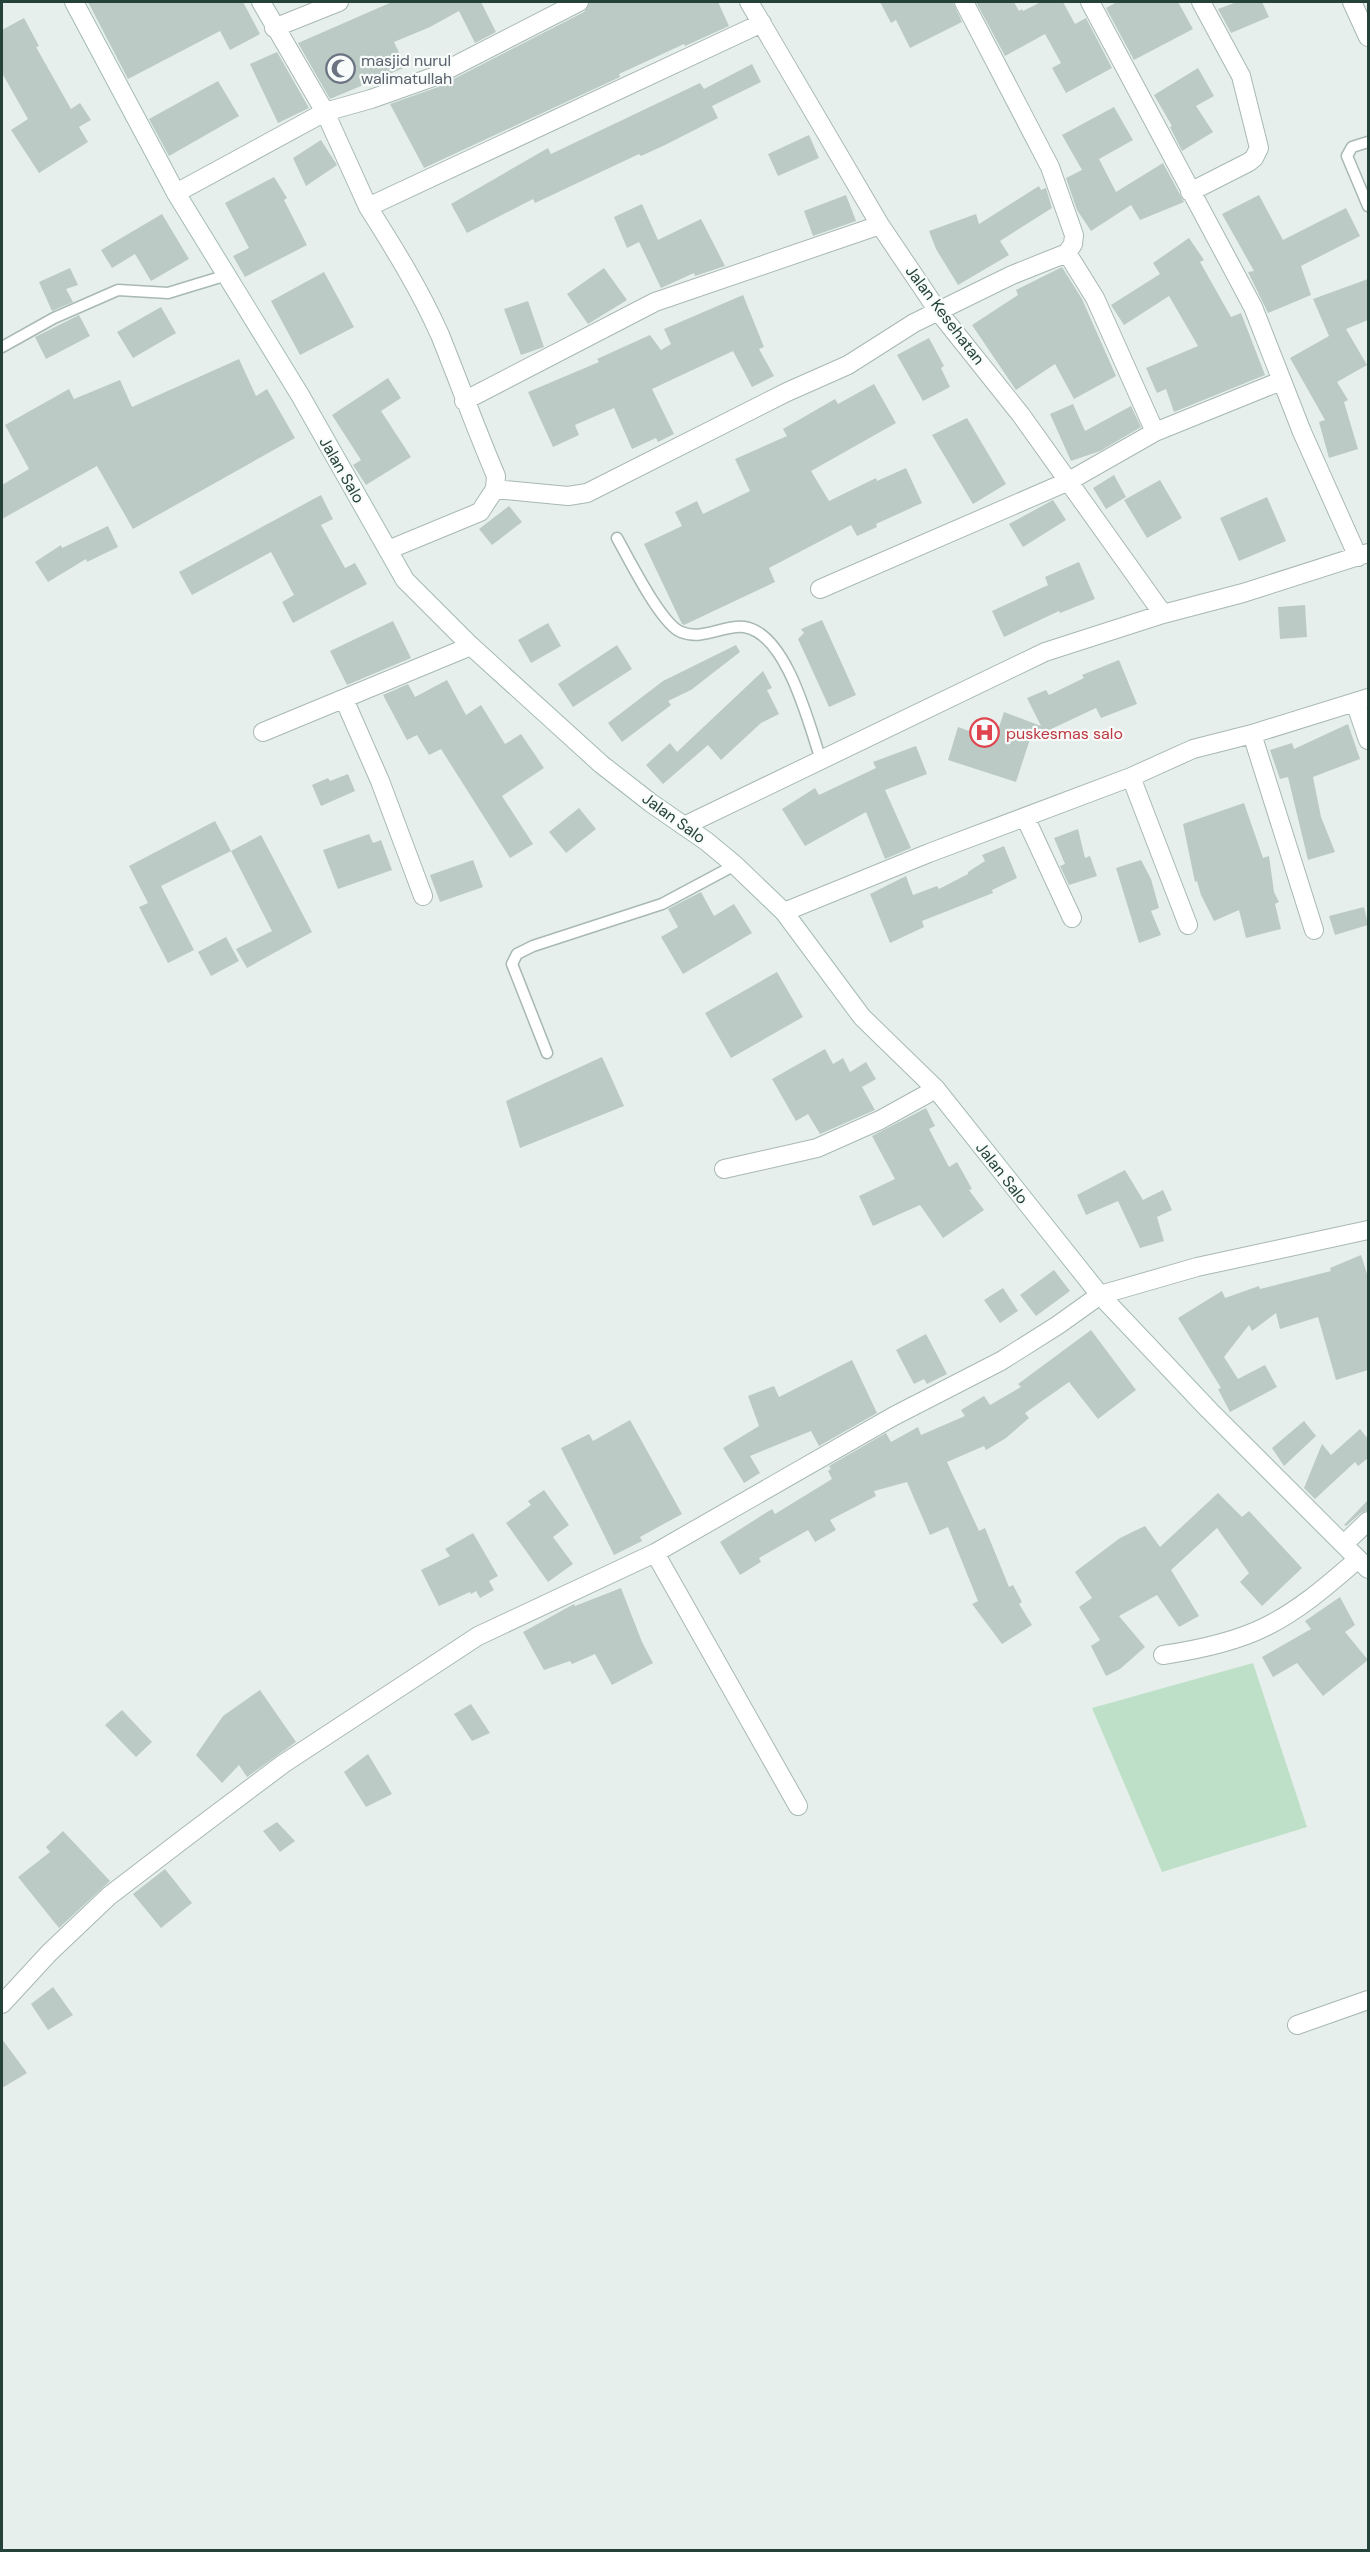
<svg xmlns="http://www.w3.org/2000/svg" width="1370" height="2552" font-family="'DM Sans',sans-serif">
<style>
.green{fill:#bfe0c8}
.building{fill:#bbcac4}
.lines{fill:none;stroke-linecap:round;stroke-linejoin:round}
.lane-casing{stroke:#a8b8b2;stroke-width:13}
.street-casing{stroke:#a8b8b2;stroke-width:20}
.secondary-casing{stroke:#a4bbb3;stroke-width:20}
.lane{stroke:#fff;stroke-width:10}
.street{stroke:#fff;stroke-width:18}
.secondary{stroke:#fff;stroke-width:18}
.labels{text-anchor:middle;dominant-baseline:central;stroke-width:4.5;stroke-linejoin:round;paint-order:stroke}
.worship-label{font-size:16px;fill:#5b616d;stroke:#f7fbf9;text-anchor:start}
.street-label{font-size:16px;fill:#24423a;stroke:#f7fbf9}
.health-label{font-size:16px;fill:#be3a42;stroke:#f7fbf9;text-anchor:start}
</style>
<rect width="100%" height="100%" fill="#e6efeb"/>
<path class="green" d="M 1253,1663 L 1307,1827 L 1162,1872 L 1092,1708 Z"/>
<path class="building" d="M 88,2 L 243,2 L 260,34 L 230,50 L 220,31 L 128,79 Z
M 392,2 L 481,2 L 496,32 L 475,43 L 459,11 L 430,27 L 394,42 L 406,67 L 330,99 L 298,43 Z
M 590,2 L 718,2 L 729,26 L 685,46 L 684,44 L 619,74 L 620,77 L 424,168 L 390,104 L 438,87 L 584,12 Z
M 880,2 L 953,2 L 962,22 L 910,48 L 896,20 L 891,23 Z
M 976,2 L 1014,2 L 1019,11 L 1022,9 L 1023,11 L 1041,2 L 1063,2 L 1075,24 L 1086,18 L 1112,68 L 1066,93 L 1052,68 L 1061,63 L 1045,34 L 1005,56 Z
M 1117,2 L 1178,2 L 1193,29 L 1134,60 L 1106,8 Z
M 1237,2 L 1262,2 L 1269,17 L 1231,33 L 1218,9 Z
M 24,18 L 39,46 L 36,47 L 71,109 L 80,103 L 91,120 L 79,127 L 88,142 L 39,173 L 11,130 L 28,119 L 2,73 L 2,30 Z
M 277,52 L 309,108 L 278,123 L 250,64 Z
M 752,64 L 761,82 L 712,106 L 718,118 L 665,145 L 641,156 L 639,154 L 535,203 L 533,199 L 467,233 L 451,204 L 548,148 L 551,154 L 700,83 L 704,89 Z
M 1198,68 L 1214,96 L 1196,106 L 1213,132 L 1182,151 L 1170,127 L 1172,126 L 1154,95 Z
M 218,81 L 239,116 L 169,156 L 149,119 Z
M 1114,107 L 1133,140 L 1099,159 L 1116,192 L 1163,163 L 1184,202 L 1140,220 L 1131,205 L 1091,231 L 1077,210 L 1066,178 L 1082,170 L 1062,135 Z
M 809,135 L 819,158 L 778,176 L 768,154 Z
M 321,140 L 337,165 L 306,186 L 293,158 Z
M 274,177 L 287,198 L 284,200 L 307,245 L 245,277 L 233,256 L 249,248 L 225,203 Z
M 1039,186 L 1041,190 L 1046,188 L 1052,208 L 1000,241 L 1009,255 L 958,285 L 936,249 L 929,231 L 976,214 L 979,224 Z
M 846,195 L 856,221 L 813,236 L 804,211 Z
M 1259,195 L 1283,240 L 1346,208 L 1360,236 L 1301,266 L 1311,295 L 1268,313 L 1248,272 L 1254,271 L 1222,214 Z
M 642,204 L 658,240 L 701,219 L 725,266 L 695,276 L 694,273 L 661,288 L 639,242 L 627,248 L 614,217 Z
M 162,214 L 189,259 L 151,281 L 135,254 L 112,268 L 101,250 Z
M 1189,238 L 1204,260 L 1200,262 L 1231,317 L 1241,313 L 1265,375 L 1174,412 L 1166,389 L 1157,393 L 1146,368 L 1198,346 L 1169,296 L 1124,325 L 1111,305 L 1160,274 L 1153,263 Z
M 1062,267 L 1082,299 L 1116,376 L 1074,399 L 1055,364 L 1016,390 L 972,325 L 1018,295 L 1016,290 Z
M 70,268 L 78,285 L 66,289 L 73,302 L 52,311 L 39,282 Z
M 604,268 L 627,300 L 588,324 L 567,294 Z
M 324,272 L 354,327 L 300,355 L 271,301 Z
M 1368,279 L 1368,320 L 1346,329 L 1367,365 L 1337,382 L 1348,400 L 1344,402 L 1358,449 L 1329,458 L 1319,422 L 1325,420 L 1290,358 L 1329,336 L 1313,299 Z
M 743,295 L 764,347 L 759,349 L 774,376 L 752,387 L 733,351 L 652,389 L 674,434 L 658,442 L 656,438 L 632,449 L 614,408 L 575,425 L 579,435 L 553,447 L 528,392 L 599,362 L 597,359 L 650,335 L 661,350 L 671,344 L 664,329 Z
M 528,301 L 544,347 L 521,355 L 504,309 Z
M 161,307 L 176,333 L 133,358 L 117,332 Z
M 79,315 L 90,336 L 46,359 L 35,337 Z
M 929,338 L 944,366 L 941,368 L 950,387 L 923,401 L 897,355 Z
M 239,359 L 256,396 L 267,389 L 295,438 L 133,529 L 97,466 L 2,519 L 2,485 L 29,469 L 5,425 L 69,389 L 74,399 L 120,380 L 132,407 Z
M 388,378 L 401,398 L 381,411 L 411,457 L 366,485 L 353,465 L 361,460 L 332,415 Z
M 874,384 L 896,423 L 811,471 L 829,501 L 876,478 L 877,481 L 906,468 L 922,503 L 876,524 L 877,527 L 857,536 L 851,525 L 769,568 L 775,582 L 684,625 L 682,624 L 644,544 L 682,526 L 675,512 L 697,501 L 703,514 L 750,491 L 735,459 L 787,436 L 783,429 L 835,399 L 838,404 Z
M 1073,404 L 1085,431 L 1131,406 L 1141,427 L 1100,451 L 1071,461 L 1050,414 Z
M 967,418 L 1006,484 L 973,504 L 932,435 Z
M 1114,475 L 1126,497 L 1106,509 L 1093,488 Z
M 1160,480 L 1182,518 L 1147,538 L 1124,500 Z
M 321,495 L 333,519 L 321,525 L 345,568 L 355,563 L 367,584 L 293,623 L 282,602 L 294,595 L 271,552 L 192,595 L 179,572 Z
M 1267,497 L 1286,541 L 1239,561 L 1220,518 Z
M 1053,500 L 1066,520 L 1023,547 L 1009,524 Z
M 509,506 L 522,522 L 492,545 L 479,529 Z
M 108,526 L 118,547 L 87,562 L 86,559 L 48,582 L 35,562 L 61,545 L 62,548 Z
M 1079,562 L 1095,599 L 1060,613 L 1059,611 L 1004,637 L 992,611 L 1048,585 L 1045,577 Z
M 1305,605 L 1307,637 L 1280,639 L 1278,607 Z
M 822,620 L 856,695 L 829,707 L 798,639 L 804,633 L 801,629 Z
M 393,621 L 411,658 L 347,685 L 330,651 Z
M 548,623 L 561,646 L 531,663 L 518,640 Z
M 617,645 L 632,669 L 573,707 L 558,684 Z
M 736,645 L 740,652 L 691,690 L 668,701 L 671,705 L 622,742 L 608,723 L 663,681 Z
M 1119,660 L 1137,704 L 1101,718 L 1096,708 L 1030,739 L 1016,782 L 948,760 L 958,727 L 972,732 L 976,719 L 999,727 L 1004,712 L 1041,726 L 1027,698 L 1046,690 L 1049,695 L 1084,678 L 1082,675 Z
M 763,671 L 772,688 L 767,690 L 779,714 L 761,723 L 721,760 L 708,745 L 663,784 L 646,765 L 670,743 L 677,752 Z
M 447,680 L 466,715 L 481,705 L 505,744 L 521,734 L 544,768 L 502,796 L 533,844 L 510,858 L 441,749 L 429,755 L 417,735 L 407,740 L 383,695 L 408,684 L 415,697 Z
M 1348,724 L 1360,759 L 1313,777 L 1321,817 L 1335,852 L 1308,860 L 1288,777 L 1280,779 L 1270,750 L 1292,743 L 1294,749 Z
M 916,746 L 927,774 L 885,790 L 911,848 L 885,859 L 866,812 L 805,846 L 782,809 L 815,788 L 819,795 L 876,768 L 873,762 Z
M 348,774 L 355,791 L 321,806 L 312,785 L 328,778 L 330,781 Z
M 1244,803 L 1263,858 L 1269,856 L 1274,892 L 1279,902 L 1275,904 L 1281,929 L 1246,938 L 1239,910 L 1214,921 L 1201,895 L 1197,881 L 1195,882 L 1183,824 Z
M 579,808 L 596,829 L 566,853 L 549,832 Z
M 215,821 L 231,851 L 161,886 L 194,950 L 168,963 L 139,907 L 148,903 L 129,866 Z
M 1078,829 L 1085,858 L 1090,856 L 1097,876 L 1069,885 L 1060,866 L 1065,864 L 1054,838 Z
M 369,834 L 373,843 L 381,840 L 392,870 L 338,889 L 323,850 Z
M 261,835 L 312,932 L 247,968 L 236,949 L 272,931 L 231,851 Z
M 1004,846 L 1017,878 L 992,890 L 993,893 L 922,921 L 924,927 L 890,943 L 870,894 L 906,876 L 913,895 L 937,886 L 939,889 L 968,874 L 968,872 L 985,861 L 982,855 Z
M 473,860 L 483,887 L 440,902 L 430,875 Z
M 1141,860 L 1151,879 L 1159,908 L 1151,911 L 1161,935 L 1139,943 L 1116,868 Z
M 701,892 L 714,916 L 734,904 L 752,933 L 683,974 L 661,937 L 678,927 L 668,909 Z
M 1364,907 L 1368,925 L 1335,935 L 1329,916 Z
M 226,937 L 239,961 L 211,976 L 198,952 Z
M 777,972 L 803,1017 L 731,1058 L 705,1013 Z
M 825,1049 L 833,1064 L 843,1058 L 850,1072 L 866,1062 L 876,1079 L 862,1087 L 875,1110 L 820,1134 L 808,1114 L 796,1121 L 772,1079 Z
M 602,1057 L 624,1106 L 520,1148 L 506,1101 Z
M 926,1108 L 935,1126 L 929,1129 L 949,1167 L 957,1162 L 972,1189 L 969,1190 L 984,1210 L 943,1238 L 920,1205 L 873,1226 L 859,1196 L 895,1179 L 872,1136 Z
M 1125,1170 L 1143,1200 L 1163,1190 L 1172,1210 L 1157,1217 L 1164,1241 L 1140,1248 L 1118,1201 L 1086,1215 L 1077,1195 Z
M 1361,1255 L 1368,1277 L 1368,1370 L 1336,1380 L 1318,1317 L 1280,1329 L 1276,1313 L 1252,1331 L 1249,1325 L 1224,1357 L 1238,1379 L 1265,1365 L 1277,1387 L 1230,1412 L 1218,1389 L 1221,1388 L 1178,1318 L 1222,1291 L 1225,1298 L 1259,1286 L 1260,1289 L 1331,1271 L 1330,1268 Z
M 1054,1270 L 1070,1291 L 1036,1316 L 1020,1295 Z
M 1003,1288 L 1018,1311 L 1000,1323 L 984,1300 Z
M 1091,1330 L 1136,1390 L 1098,1419 L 1069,1382 L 1025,1413 L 1029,1418 L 1006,1438 L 986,1450 L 984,1446 L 947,1462 L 979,1531 L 985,1528 L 1009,1587 L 1013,1585 L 1022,1602 L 1019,1604 L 1032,1625 L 1002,1644 L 972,1604 L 978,1601 L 948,1527 L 930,1535 L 907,1482 L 874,1491 L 876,1496 L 830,1520 L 836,1530 L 815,1542 L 808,1530 L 759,1558 L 761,1562 L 740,1575 L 720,1542 L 772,1509 L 775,1514 L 832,1479 L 828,1471 L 831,1469 L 829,1466 L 886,1433 L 891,1442 L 918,1427 L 921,1435 L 965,1416 L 961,1410 L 984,1396 L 990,1405 L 1021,1387 L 1018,1384 Z
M 926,1334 L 947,1374 L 927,1384 L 924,1379 L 914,1384 L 896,1350 Z
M 852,1360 L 877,1413 L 819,1446 L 811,1431 L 750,1456 L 760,1473 L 744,1483 L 723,1448 L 759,1426 L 748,1396 L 774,1386 L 779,1397 Z
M 630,1420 L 682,1514 L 640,1537 L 642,1541 L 614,1555 L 561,1448 L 589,1434 L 593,1441 Z
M 1304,1421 L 1316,1436 L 1284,1466 L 1272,1448 Z
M 1360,1429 L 1368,1439 L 1368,1458 L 1358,1466 L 1355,1462 L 1315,1499 L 1304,1488 L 1322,1444 L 1331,1455 Z
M 544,1490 L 569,1525 L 553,1537 L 573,1564 L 548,1582 L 506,1523 L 531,1505 L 528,1501 Z
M 1218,1493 L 1242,1517 L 1249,1511 L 1302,1568 L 1262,1606 L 1240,1582 L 1249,1573 L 1217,1528 L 1171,1570 L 1199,1616 L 1179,1627 L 1157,1595 L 1119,1616 L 1145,1647 L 1120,1669 L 1106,1676 L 1091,1646 L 1100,1640 L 1079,1607 L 1092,1598 L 1075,1572 L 1120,1538 L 1145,1526 L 1160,1547 Z
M 1368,1500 L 1368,1510 L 1361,1513 L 1346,1526 L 1344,1525 Z
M 473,1533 L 498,1576 L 489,1581 L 494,1590 L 480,1598 L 476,1591 L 471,1594 L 470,1592 L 439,1606 L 421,1570 L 450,1556 L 445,1549 Z
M 621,1588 L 642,1642 L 653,1663 L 612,1685 L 595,1654 L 572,1664 L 570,1661 L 544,1670 L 523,1632 L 574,1604 L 575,1606 Z
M 1340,1597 L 1355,1625 L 1345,1632 L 1368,1660 L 1323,1696 L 1297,1663 L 1273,1677 L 1262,1657 L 1311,1629 L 1305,1621 Z
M 260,1690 L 296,1742 L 247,1777 L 239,1765 L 222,1783 L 196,1755 L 223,1716 Z
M 471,1704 L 490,1733 L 472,1741 L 454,1714 Z
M 122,1710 L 152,1742 L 136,1757 L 105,1725 Z
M 368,1754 L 392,1794 L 366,1807 L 344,1772 Z
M 277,1822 L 295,1841 L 280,1852 L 263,1831 Z
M 63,1831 L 110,1881 L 59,1928 L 18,1877 L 50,1852 L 46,1847 Z
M 165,1869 L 192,1903 L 161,1928 L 133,1894 Z
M 53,1987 L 73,2015 L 48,2030 L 31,2004 Z
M 2,2039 L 27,2073 L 2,2088 Z"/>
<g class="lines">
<defs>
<path id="lane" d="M 1368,142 L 1352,147 L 1347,156 L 1368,206
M 2,347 L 54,318 L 118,290 L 168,293 L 227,275
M 617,538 C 629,559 661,624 681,632 C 703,641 725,624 744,627 C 787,633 809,725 821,760
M 547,1053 L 512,964 L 517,954 L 533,946 L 662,904 L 735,865"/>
<path id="street" d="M 261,2 L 325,112 L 368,207 L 762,23
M 749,2 L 880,225 L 938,311 L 1021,415 L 1163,614
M 1090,2 L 1253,307 L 1302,432 L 1358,557
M 1352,2 L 1368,37
M 274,28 L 339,2
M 1190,192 L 1249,162 L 1254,158 L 1259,148 L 1241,76 L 1201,2
M 176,193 L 325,112 L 371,99 L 433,77 L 579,2
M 368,207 C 394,248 420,290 440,335 C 459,382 476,429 496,476 L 495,489 L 480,512 L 388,550
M 1067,253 L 1095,298 L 1155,432
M 464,401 L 655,302 L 880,225
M 495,489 L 568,496 L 587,493 L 787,392 L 848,365 L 914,323 L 1012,275 L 1067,253 L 1073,244 L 1074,235 L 1050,167 L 964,2
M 820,589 L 1069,481 L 1155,432 L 1281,381
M 344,699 L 380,781 L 423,896
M 1355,702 L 1368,740
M 263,732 L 471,646
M 1252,734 L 1314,930
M 1131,777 L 1188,925
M 1025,817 L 1072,918
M 684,826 L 1045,652 L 1163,614 L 1243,593 L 1368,553
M 784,912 L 929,853 L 1131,777 L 1193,749 L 1252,734 L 1368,698
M 724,1169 L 817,1148 L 880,1120 L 936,1089
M 1345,1543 L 1368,1521
M 655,1553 L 798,1806
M 1163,1655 C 1196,1650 1235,1642 1265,1627 C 1300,1610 1329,1584 1358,1559
M 2,2004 L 49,1953 L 109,1896 L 186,1837 L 283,1764 L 478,1636 L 655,1553 L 894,1416 L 1001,1361 L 1058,1325 L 1100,1295 L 1197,1267 L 1368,1230
M 1297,2025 L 1368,2000"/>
<path id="secondary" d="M 74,2 L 176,193 L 300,395 L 405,580 L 471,646 L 601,764 L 651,803 L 706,841 L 735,865 L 784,912 L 862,1017 L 936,1089 L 1100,1295 L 1209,1410 L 1368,1569"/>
</defs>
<use href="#lane" class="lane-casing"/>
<use href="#street" class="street-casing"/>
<use href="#secondary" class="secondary-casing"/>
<use href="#lane" class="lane"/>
<use href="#street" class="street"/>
<use href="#secondary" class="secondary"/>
</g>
<defs>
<symbol id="mosque-ring" viewBox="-11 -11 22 22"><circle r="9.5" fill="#f7fbf9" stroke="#6b7280" stroke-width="1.5"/><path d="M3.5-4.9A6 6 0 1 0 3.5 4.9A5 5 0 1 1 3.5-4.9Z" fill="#6b7280"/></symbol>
<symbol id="hospital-ring" viewBox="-11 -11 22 22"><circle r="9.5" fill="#f7fbf9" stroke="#e0444e" stroke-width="1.5"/><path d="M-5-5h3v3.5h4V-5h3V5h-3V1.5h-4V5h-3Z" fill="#e0444e"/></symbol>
</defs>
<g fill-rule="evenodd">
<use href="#mosque-ring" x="324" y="52" width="33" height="33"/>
<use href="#hospital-ring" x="968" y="716" width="33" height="33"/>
</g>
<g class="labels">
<g class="worship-label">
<text x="361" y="60">masjid nurul<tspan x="361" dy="18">walimatullah</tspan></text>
</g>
<g class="street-label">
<text transform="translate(945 315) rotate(53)">Jalan Kesehatan</text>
<text transform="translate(342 470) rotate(60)">Jalan Salo</text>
<text transform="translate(674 818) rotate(36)">Jalan Salo</text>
<text transform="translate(1002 1173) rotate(52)">Jalan Salo</text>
</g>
<g class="health-label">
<text x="1006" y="733">puskesmas salo</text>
</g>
</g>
<rect width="1370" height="2552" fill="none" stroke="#24423a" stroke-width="6"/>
</svg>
